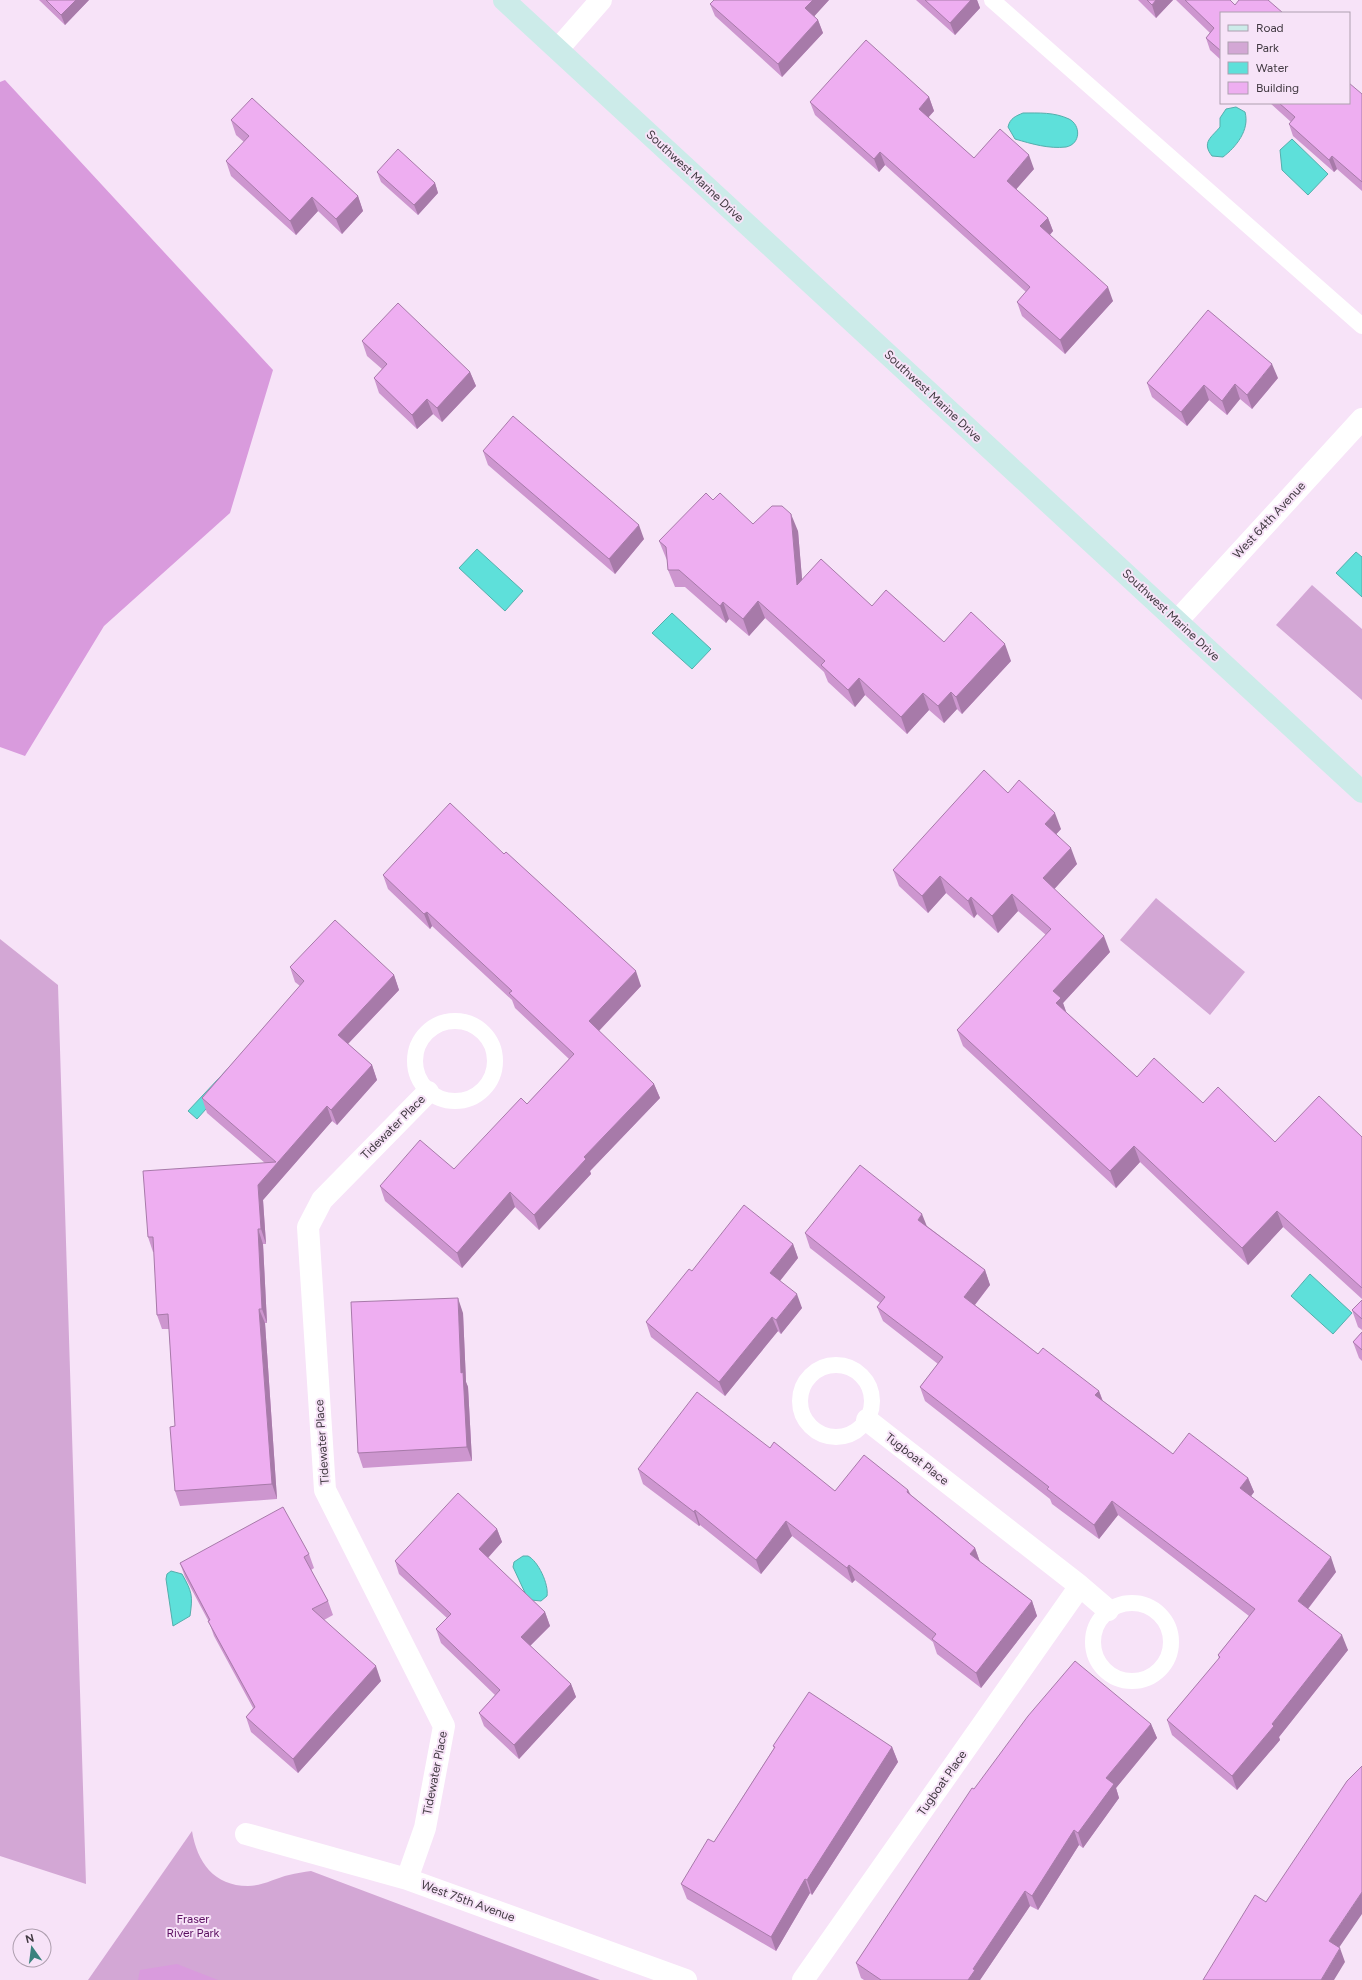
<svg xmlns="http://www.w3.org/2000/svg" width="1362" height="1980" font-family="Figtree,sans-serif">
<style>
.green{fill:#d3a7d5}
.forest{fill:#d99bdd}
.water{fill:#5ee0da;stroke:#55aeac}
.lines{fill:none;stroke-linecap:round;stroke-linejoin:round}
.service{stroke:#fff;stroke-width:16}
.minor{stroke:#fff;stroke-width:22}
.secondary{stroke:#ccebe9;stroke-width:22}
.wall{fill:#cd96cf}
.shaded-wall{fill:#a77aa9}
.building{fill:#eeaef1;stroke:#a77aa9}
.labels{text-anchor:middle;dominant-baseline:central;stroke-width:4;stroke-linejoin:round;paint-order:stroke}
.street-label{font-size:12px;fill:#413941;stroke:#f7e3f8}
.park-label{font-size:12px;fill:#5b0f61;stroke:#f7e3f8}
</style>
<rect width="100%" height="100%" fill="#f7e3f8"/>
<path class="green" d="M 1312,585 L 1362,629 L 1362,700 L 1276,625 Z
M 1156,898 L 1245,972 L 1210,1015 L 1120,940 Z
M 0,939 L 58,985 L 86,1884 L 0,1856 Z
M 192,1831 C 197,1862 214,1886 248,1886 C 262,1886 276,1878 289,1875 C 296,1873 304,1872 311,1871 L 600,1980 L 88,1980 Z"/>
<path class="forest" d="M 5,80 L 273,370 L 230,513 L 104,626 L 25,756 L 0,747 L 0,82 Z
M 177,1964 L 218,1980 L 138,1980 L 140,1970 Z"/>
<path class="water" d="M 1236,107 L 1245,112 C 1250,130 1236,147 1223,157 L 1212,156 C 1201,142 1212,137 1220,127 L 1220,118 L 1226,109 Z
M 1023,113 C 1039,113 1054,112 1069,119 C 1081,125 1081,144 1066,147 C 1049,149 1032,144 1015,139 L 1008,127 C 1010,118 1016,116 1023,113 Z
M 1292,139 L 1328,174 L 1308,195 L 1282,170 L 1280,150 Z
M 477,549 L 523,591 L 505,611 L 459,568 Z
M 1356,552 L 1362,557 L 1362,597 L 1336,573 Z
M 672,613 L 711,649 L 692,669 L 652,633 Z
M 236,1060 L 244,1067 L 197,1119 L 188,1111 Z
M 1310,1274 L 1352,1313 L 1333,1334 L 1291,1296 Z
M 523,1556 L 528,1556 C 538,1561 549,1584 547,1596 L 541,1601 L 531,1600 L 527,1597 L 513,1567 L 514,1562 Z
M 171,1571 L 182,1574 C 192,1592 193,1595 190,1616 L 173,1626 L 166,1579 L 167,1574 Z"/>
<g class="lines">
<path class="service" d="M 992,0 L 1362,326
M415 1061a40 40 0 1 1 80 0a40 40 0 1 1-80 0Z
M800 1401a36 36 0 1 1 72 0a36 36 0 1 1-72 0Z
M1093 1642a39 39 0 1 1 78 0a39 39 0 1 1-78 0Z"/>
<path class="minor" d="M 558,49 L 601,0
M 1177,621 L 1362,419
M 867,1420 L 1080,1586 L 1108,1610
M 246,1834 L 407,1879 L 686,1980
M 407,1879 L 425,1828 L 444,1726 L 325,1490 L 308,1227 L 322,1200 L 428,1092
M 803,1980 L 1080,1586"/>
<path class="secondary" d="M 504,0 L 1362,792"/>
</g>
<path class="wall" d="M 39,0 L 89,0 L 65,25 Z
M 714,0 L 829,0 L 814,16 L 818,20 L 823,33 L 782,77 L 715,16 L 710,4 Z
M 916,0 L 977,0 L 980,8 L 955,35 Z
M 1138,0 L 1173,0 L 1156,18 Z
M 1176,0 L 1230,0 L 1235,5 L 1268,0 L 1221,13 L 1221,60 L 1210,50 L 1206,38 L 1210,33 Z
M 1362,94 L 1362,191 L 1337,169 L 1334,172 L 1293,136 L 1289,124 L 1291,122 L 1270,103 L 1349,103 Z
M 929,97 L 934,111 L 928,118 L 974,158 L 1034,169 L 1016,189 L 1048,218 L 1053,231 L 1050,235 L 1113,301 L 1065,354 L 1022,316 L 1017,302 L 1026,292 L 885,165 L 879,172 L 815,115 L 810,102 Z
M 231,120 L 358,196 L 363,211 L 342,234 L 318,211 L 296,235 L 231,176 L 226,161 L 244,142 L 236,135 Z
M 377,172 L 435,183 L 438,193 L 418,215 L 381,182 Z
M 362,341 L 470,372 L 476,386 L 442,422 L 433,414 L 417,429 L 379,393 L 374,378 L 382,369 L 367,356 Z
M 1278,378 L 1252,409 L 1240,399 L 1227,415 L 1209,400 L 1187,426 L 1152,397 L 1147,383 Z
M 483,451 L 644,539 L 615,574 L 488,465 Z
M 713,500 L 753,524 L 798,531 L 802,580 L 872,606 L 944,642 L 1011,661 L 962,714 L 957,709 L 944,723 L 929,710 L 907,734 L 865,695 L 855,707 L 828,682 L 824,672 L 765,618 L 749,636 L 729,619 L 726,623 L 685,587 L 675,587 L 668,570 L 667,560 L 666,558 L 659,541 Z
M 1008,793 L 1061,829 L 1056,834 L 1077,864 L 1054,889 L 1110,952 L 1063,1003 L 1066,1012 L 1137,1077 L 1203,1103 L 1275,1142 L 1362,1137 L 1362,1299 L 1283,1227 L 1248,1265 L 1140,1162 L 1116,1188 L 963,1046 L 957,1030 L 1046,935 L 1018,911 L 998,933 L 977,914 L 974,918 L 946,893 L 928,913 L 899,886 L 893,870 Z
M 383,875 L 641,986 L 599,1031 L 654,1084 L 660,1098 L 590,1171 L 591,1174 L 539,1230 L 515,1207 L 462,1268 L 385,1201 L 380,1186 L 454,1169 L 527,1104 L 569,1059 L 515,1008 L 512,1000 L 432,926 L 430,929 L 388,889 Z
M 290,967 L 394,975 L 399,990 L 348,1044 L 372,1065 L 377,1080 L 337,1125 L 332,1121 L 263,1200 L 266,1244 L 263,1244 L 267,1323 L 265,1323 L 277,1499 L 180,1506 L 175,1491 L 175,1426 L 169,1329 L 162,1329 L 157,1315 L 154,1252 L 153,1252 L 148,1237 L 265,1163 L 207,1113 L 202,1098 L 300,986 L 295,982 Z
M 927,1226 L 985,1270 L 990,1285 L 975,1305 L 1038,1354 L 1099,1391 L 1103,1401 L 1173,1454 L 1248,1478 L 1254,1492 L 1251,1496 L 1336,1572 L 1308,1609 L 1348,1650 L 1279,1737 L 1280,1740 L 1237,1790 L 1172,1735 L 1167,1720 L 1219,1659 L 1218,1655 L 1249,1616 L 1118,1515 L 1099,1539 L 1052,1504 L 1050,1499 L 925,1401 L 920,1387 L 938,1364 L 883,1321 L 877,1307 L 880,1303 L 810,1248 L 805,1233 Z
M 793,1244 L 798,1258 L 780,1281 L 802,1308 L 781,1334 L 778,1331 L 725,1396 L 651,1337 L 646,1322 L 692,1271 Z
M 1362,1300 L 1362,1330 L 1358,1327 L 1352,1310 Z
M 463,1313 L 466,1382 L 468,1387 L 472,1461 L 363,1468 L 358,1453 Z
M 1362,1332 L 1362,1361 L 1359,1358 L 1353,1342 Z
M 770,1448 L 835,1491 L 908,1490 L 911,1495 L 975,1548 L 980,1562 L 1032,1601 L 1037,1616 L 981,1688 L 937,1654 L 933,1642 L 855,1580 L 852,1583 L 792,1536 L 761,1574 L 700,1525 L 699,1526 L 643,1484 L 638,1469 Z
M 497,1529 L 502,1542 L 488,1558 L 545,1612 L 550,1626 L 530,1646 L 571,1684 L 576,1697 L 519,1759 L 484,1726 L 479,1713 L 495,1695 L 441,1643 L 436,1629 L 447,1618 L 399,1574 L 395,1561 Z
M 309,1554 L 314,1568 L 311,1570 L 328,1601 L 333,1615 L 324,1620 L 381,1681 L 298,1773 L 251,1732 L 246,1717 L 253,1708 L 214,1636 L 209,1622 L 185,1577 L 180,1563 Z
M 1151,1724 L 1157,1738 L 1116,1788 L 1119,1798 L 1083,1848 L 1079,1845 L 1038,1910 L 1030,1906 L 980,1980 L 864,1980 L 861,1978 L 856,1963 L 974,1789 Z
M 773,1746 L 892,1747 L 898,1762 L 812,1895 L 810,1893 L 776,1951 L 687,1899 L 681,1884 L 714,1842 L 774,1748 Z"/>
<path class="shaded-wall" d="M 76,0 L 89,0 L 65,25 L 61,15 Z
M 813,0 L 829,0 L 810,21 L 805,8 Z
M 971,0 L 977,0 L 980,8 L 955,35 L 950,23 Z
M 1156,0 L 1173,0 L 1156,18 L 1152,5 Z
M 818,20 L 823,33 L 782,77 L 778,64 Z
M 929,97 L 934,111 L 923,123 L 919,109 Z
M 880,152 L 885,165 L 879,172 L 874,159 Z
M 1029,155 L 1034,169 L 1012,194 L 1007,181 Z
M 1332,156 L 1337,169 L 1334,172 L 1329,160 Z
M 435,183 L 438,193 L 418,215 L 414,205 Z
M 358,196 L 363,211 L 342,234 L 336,219 Z
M 312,197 L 318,211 L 296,235 L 290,221 Z
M 1048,218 L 1053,231 L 1045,240 L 1040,226 Z
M 1108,287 L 1113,301 L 1065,354 L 1060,340 Z
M 1272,364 L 1278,378 L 1252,409 L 1247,395 Z
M 470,372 L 476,386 L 442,422 L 437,408 Z
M 1235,384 L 1240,399 L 1227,415 L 1222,401 Z
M 1204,385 L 1209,400 L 1187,426 L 1181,412 Z
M 427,399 L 433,414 L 417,429 L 412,415 Z
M 791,514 L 798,531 L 804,602 L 797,585 Z
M 639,525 L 644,539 L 615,574 L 609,559 Z
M 758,601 L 765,618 L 749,636 L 743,619 Z
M 723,602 L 729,619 L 726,623 L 720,606 Z
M 1005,644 L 1011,661 L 962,714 L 956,697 Z
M 859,678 L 865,695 L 855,707 L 848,690 Z
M 951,692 L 957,709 L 944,723 L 938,706 Z
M 923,693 L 929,710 L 907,734 L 901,717 Z
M 1055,813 L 1061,829 L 1051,840 L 1045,824 Z
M 1071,848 L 1077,864 L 1049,895 L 1043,878 Z
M 940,876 L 946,893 L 928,913 L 922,896 Z
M 1012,894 L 1018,911 L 998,933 L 992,916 Z
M 971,897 L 977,914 L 974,918 L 968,901 Z
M 427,912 L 432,926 L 430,929 L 424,914 Z
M 1104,936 L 1110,952 L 1063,1003 L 1067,1014 L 1056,1003 L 1053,991 Z
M 636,971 L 641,986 L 594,1036 L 589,1021 Z
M 394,975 L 399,990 L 343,1049 L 338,1035 Z
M 372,1065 L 377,1080 L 337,1125 L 331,1110 Z
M 654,1084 L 660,1098 L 590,1171 L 591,1174 L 539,1230 L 534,1215 L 584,1157 Z
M 327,1106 L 332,1121 L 263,1200 L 266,1244 L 261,1229 L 258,1185 Z
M 1134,1146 L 1140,1162 L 1116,1188 L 1110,1171 Z
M 510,1192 L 515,1207 L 462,1268 L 457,1253 Z
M 1277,1211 L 1283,1227 L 1248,1265 L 1242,1248 Z
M 922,1214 L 928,1229 L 918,1220 Z
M 258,1229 L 263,1244 L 267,1323 L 262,1309 Z
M 793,1244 L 798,1258 L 775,1287 L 770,1273 Z
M 985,1270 L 990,1285 L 970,1311 L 964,1297 Z
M 797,1294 L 802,1308 L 781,1334 L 776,1320 Z
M 458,1298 L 463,1313 L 466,1382 L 468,1387 L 472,1461 L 467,1447 L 461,1373 Z
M 259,1309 L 265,1323 L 277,1499 L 272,1484 Z
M 772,1317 L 778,1331 L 725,1396 L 719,1382 Z
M 1099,1391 L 1104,1405 L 1095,1395 Z
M 1248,1478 L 1254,1492 L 1246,1503 L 1240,1488 Z
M 908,1490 L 914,1504 L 907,1492 Z
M 1112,1501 L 1118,1515 L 1099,1539 L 1094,1525 Z
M 695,1510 L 700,1525 L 699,1526 L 694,1512 Z
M 786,1521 L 792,1536 L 761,1574 L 756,1560 Z
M 497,1529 L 502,1542 L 484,1562 L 479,1549 Z
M 975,1548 L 980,1562 L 970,1554 Z
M 1331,1557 L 1336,1572 L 1303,1615 L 1298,1601 Z
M 849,1565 L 855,1580 L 852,1583 L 847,1568 Z
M 1032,1601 L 1037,1616 L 981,1688 L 976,1673 Z
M 545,1612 L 550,1626 L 525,1651 L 521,1637 Z
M 1342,1635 L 1348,1650 L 1279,1737 L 1280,1740 L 1237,1790 L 1232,1776 L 1272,1724 Z
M 376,1666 L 381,1681 L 298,1773 L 293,1759 Z
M 571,1684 L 576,1697 L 519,1759 L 514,1745 Z
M 1151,1724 L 1157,1738 L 1116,1788 L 1119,1798 L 1083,1848 L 1078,1833 L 1106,1778 Z
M 892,1747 L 898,1762 L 812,1895 L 807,1880 Z
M 1074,1830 L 1079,1845 L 1038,1910 L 1032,1896 Z
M 805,1879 L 810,1893 L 776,1951 L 771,1937 Z
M 1025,1891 L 1030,1906 L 980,1980 L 968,1980 L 973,1969 Z
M 1362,1892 L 1362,1914 L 1334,1955 L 1329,1941 Z
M 1340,1948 L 1345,1962 L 1334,1980 L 1321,1980 Z"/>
<path class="building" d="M 46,0 L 76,0 L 61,15 Z
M 714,0 L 813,0 L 805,8 L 818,20 L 778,64 L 710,4 Z
M 925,0 L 971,0 L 950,23 Z
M 1147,0 L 1156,0 L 1152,5 Z
M 1185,0 L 1230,0 L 1235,5 L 1239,0 L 1268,0 L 1283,13 L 1221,13 L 1221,51 L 1206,38 L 1214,28 Z
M 866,40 L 929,97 L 919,109 L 974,158 L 1000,129 L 1029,155 L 1007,181 L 1048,218 L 1040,226 L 1108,287 L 1060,340 L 1017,302 L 1030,287 L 880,152 L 874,159 L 810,102 Z
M 1349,83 L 1362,94 L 1362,182 L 1332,156 L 1329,160 L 1289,124 L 1295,117 L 1279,103 L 1349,103 Z
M 252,98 L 358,196 L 336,219 L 312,197 L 290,221 L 226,161 L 249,136 L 231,120 Z
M 398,149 L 435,183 L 414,205 L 377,172 Z
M 398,303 L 470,372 L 437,408 L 427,399 L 412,415 L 374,378 L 387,364 L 362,341 Z
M 1208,310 L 1272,364 L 1247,395 L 1235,384 L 1222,401 L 1204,385 L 1181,412 L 1147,383 Z
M 513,416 L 639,525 L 609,559 L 483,451 Z
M 706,493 L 713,500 L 720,493 L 753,524 L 772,506 L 782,506 L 791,514 L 797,585 L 821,559 L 872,606 L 886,590 L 944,642 L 971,612 L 1005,644 L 956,697 L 951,692 L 938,706 L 923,693 L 901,717 L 859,678 L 848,690 L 821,665 L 825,661 L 758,601 L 743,619 L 723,602 L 720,606 L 679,570 L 668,570 L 666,547 L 659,541 Z
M 984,770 L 1008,793 L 1019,780 L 1055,813 L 1045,824 L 1071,848 L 1043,878 L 1104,936 L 1053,991 L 1061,998 L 1056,1003 L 1137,1077 L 1154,1058 L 1203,1103 L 1218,1087 L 1275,1142 L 1319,1096 L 1362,1137 L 1362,1288 L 1277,1211 L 1242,1248 L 1134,1146 L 1110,1171 L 957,1030 L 1051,929 L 1012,894 L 992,916 L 971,897 L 968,901 L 940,876 L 922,896 L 893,870 Z
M 450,803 L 504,854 L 506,852 L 636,971 L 589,1021 L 654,1084 L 584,1157 L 586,1159 L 534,1215 L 510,1192 L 457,1253 L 380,1186 L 420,1140 L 454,1169 L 521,1098 L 527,1104 L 574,1054 L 509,993 L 512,991 L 427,912 L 424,914 L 383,875 Z
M 335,920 L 394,975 L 338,1035 L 372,1065 L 331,1110 L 327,1106 L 258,1185 L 261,1229 L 258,1229 L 262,1309 L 259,1309 L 272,1484 L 175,1491 L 170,1427 L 175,1426 L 168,1314 L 157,1315 L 153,1237 L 148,1237 L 143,1171 L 276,1162 L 202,1098 L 304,981 L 290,967 Z
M 860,1165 L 922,1214 L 918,1220 L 985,1270 L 964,1297 L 1038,1354 L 1043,1348 L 1099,1391 L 1095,1395 L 1173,1454 L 1189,1433 L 1248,1478 L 1240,1488 L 1331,1557 L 1298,1601 L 1342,1635 L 1272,1724 L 1274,1726 L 1232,1776 L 1167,1720 L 1220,1657 L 1218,1655 L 1255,1609 L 1112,1501 L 1094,1525 L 1047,1489 L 1049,1487 L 920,1387 L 943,1357 L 877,1307 L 885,1297 L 805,1233 Z
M 744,1205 L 793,1244 L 770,1273 L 797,1294 L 776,1320 L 772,1317 L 719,1382 L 646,1322 L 689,1269 L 692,1271 Z
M 458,1298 L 461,1373 L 463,1372 L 467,1447 L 358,1453 L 351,1302 Z
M 1362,1300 L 1362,1319 L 1352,1310 Z
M 1362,1332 L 1362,1350 L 1353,1342 Z
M 697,1392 L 770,1448 L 774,1442 L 835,1491 L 864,1455 L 908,1490 L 907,1492 L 975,1548 L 970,1554 L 1032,1601 L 976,1673 L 932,1639 L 936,1634 L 849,1565 L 847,1568 L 786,1521 L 756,1560 L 695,1510 L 694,1512 L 638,1469 Z
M 458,1493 L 497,1529 L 479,1549 L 545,1612 L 521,1637 L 571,1684 L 514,1745 L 479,1713 L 500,1690 L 436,1629 L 451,1614 L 395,1561 Z
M 283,1507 L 309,1554 L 304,1557 L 328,1601 L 312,1609 L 376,1666 L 293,1759 L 246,1717 L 255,1707 L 208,1621 L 210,1620 L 180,1563 Z
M 1075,1661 L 1151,1724 L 1106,1778 L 1114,1784 L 1078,1833 L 1074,1830 L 1032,1896 L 1025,1891 L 973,1969 L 975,1970 L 968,1980 L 881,1980 L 856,1963 L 972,1788 L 974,1789 L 1028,1716 Z
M 809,1692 L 892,1747 L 807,1880 L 805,1879 L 771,1937 L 681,1884 L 708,1839 L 714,1842 L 775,1747 L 773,1746 Z
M 1362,1766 L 1362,1892 L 1329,1941 L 1340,1948 L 1321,1980 L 1203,1980 L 1255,1895 L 1266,1902 L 1347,1781 Z"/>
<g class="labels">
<g class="street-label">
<text transform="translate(695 176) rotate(43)">Southwest Marine Drive</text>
<text transform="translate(933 396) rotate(43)">Southwest Marine Drive</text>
<text transform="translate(1269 520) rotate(-47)">West 64th Avenue</text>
<text transform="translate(1171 615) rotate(43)">Southwest Marine Drive</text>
<text transform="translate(393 1127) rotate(-45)">Tidewater Place</text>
<text transform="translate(322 1442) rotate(-94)">Tidewater Place</text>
<text transform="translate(917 1459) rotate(38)">Tugboat Place</text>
<text transform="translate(435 1773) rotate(-79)">Tidewater Place</text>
<text transform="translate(942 1783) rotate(-55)">Tugboat Place</text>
<text transform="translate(468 1901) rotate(20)">West 75th Avenue</text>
</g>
<g class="park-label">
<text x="193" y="1919">Fraser<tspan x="193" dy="14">River Park</tspan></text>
</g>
</g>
<rect x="1220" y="12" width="130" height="92" fill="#f7e3f8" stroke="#ae9faf"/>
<rect x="1228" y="25" width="20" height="6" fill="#ccebe9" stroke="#ae9faf"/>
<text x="1256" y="32" font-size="12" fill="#413941">Road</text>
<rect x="1228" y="42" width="20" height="12" fill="#d3a7d5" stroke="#ae9faf"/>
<text x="1256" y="52" font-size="12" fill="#413941">Park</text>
<rect x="1228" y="62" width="20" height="12" fill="#5ee0da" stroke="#ae9faf"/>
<text x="1256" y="72" font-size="12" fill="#413941">Water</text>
<rect x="1228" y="82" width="20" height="12" fill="#eeaef1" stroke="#ae9faf"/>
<text x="1256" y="92" font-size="12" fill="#413941">Building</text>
<g transform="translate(32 1948) rotate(346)"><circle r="19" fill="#f7e3f8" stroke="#ae9faf"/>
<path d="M0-3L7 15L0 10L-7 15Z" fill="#3a827e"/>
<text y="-6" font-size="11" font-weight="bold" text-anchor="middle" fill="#413941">N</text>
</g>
</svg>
